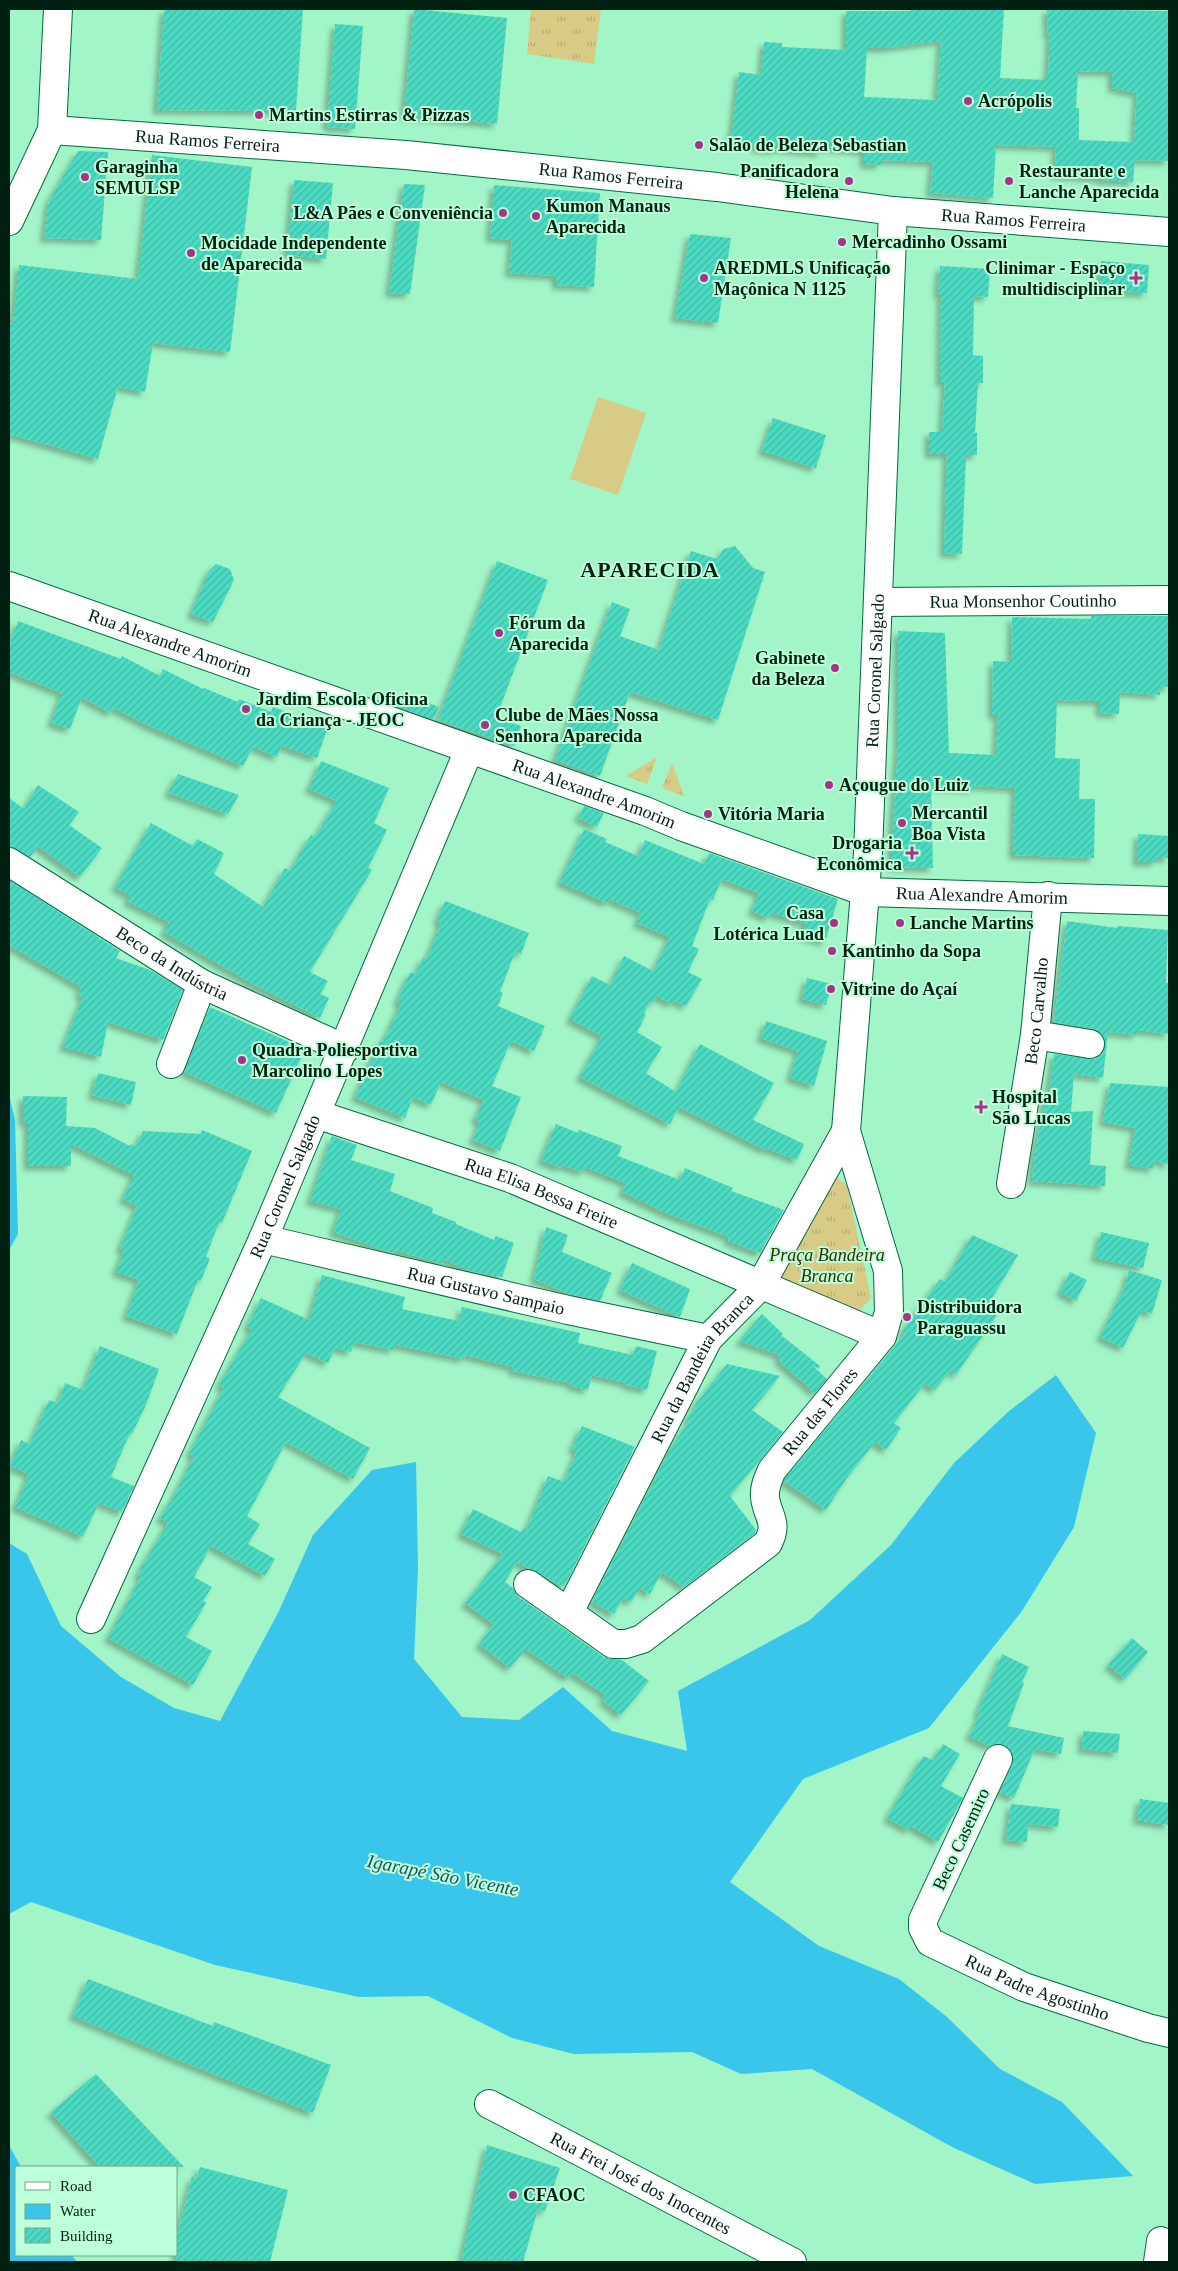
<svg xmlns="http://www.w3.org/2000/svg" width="1178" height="2271" font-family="'Times New Roman',serif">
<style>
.grass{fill:url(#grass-tufts)}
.garden{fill:#d7cb85}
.water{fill:#39c6ea}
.building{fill:url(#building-hatch);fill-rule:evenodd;filter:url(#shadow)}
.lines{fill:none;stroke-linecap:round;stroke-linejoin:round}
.minor-casing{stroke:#026943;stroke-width:30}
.minor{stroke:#fff;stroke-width:28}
.poi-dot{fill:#a7328a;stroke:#bcffd9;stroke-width:2}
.labels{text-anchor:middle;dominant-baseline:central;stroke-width:4;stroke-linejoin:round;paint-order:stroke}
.poi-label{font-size:18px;font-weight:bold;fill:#002111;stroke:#bcffd9;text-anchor:start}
.street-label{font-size:18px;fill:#002111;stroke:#bcffd9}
.park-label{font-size:18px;font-style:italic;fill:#342d00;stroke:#bcffd9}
.water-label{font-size:19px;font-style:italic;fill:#1b5363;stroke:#bcffd9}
.district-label{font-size:22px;font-weight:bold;letter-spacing:1px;fill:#002111;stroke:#bcffd9}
</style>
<defs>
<pattern id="grass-tufts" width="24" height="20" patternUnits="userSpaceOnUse" patternTransform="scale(1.25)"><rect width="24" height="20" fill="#d7cb85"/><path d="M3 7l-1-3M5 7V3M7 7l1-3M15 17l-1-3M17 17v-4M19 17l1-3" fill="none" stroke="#b7ae72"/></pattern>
<pattern id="building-hatch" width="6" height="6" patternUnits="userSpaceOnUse" patternTransform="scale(1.25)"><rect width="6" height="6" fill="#4cdac2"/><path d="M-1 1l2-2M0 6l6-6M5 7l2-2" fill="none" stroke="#41bba6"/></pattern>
<filter id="shadow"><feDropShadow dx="-4.5" dy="4.5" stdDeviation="2.5" flood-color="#0004"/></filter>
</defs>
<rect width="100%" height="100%" fill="#a1f5c7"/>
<path class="grass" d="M 531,9 L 601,9 L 594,64 L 527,54 Z
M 657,757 L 647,784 L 626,776 Z
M 672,763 L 684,796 L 662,788 Z
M 834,1174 L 847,1186 L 871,1298 L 855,1316 L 779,1282 Z"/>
<path class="garden" d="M 598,397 L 646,413 L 618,495 L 570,479 Z"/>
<path class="water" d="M 9,1095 L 15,1120 L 18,1234 L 9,1250 Z
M 1056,1375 L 1096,1433 L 1074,1527 L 1022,1611 L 929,1728 L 803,1779 L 730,1882 L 819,1946 L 899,1979 L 947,2017 L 1000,2069 L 1062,2102 L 1133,2176 L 1035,2184 L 952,2147 L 812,2069 L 741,2074 L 692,2052 L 574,2054 L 512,2038 L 428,1996 L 359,1997 L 215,1965 L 31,1902 L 9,1914 L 9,1543 L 27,1554 L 61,1626 L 121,1677 L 174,1708 L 220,1721 L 278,1613 L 313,1535 L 372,1470 L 416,1462 L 418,1567 L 414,1659 L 462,1717 L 519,1720 L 563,1687 L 612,1731 L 687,1751 L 678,1691 L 810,1620 L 891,1545 L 954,1463 L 1008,1412 Z
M 9,2145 L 21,2167 L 16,2167 L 16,2255 L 72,2255 L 77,2262 L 9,2262 Z"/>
<path class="building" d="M 164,9 L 303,9 L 296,111 L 157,110 Z
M 414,9 L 507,18 L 497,124 L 404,115 Z
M 911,9 L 1004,9 L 1000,78 L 1045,80 L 1045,75 L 1048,75 L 1050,35 L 1048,35 L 1047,9 L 1169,11 L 1169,161 L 1135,160 L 1133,182 L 1101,180 L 1101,178 L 1055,175 L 1056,147 L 996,145 L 993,198 L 930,193 L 933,162 L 881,160 L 881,165 L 864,164 L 864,151 L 821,147 L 821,153 L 776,148 L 776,150 L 757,149 L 757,145 L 731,142 L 739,72 L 761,75 L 764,42 L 782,43 L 782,47 L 846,50 L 846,11 L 911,11 ZM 941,41 L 937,100 L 864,97 L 867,48 L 887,48 ZM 1078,71 L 1112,72 L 1112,88 L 1137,93 L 1134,142 L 1079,140 L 1079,108 L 1076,108 Z
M 335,24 L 363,26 L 355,129 L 327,127 Z
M 78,151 L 108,152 L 101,240 L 44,238 L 49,201 Z
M 152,155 L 252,167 L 230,352 L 153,343 L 145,392 L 118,387 L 98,459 L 9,434 L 9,323 L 13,324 L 19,265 L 138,279 Z
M 294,180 L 333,183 L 326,259 L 287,255 Z
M 404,184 L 425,185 L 410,294 L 389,293 Z
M 494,185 L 600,193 L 594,287 L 556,285 L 556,276 L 509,273 L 512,240 L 490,238 Z
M 690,234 L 731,238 L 718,323 L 675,318 Z
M 1101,261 L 1149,265 L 1147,293 L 1100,291 Z
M 940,266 L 990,269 L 988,297 L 974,296 L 973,355 L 983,356 L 983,383 L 978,383 L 975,433 L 977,433 L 977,455 L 966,455 L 962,554 L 944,553 L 947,454 L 929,454 L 929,432 L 942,432 L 945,382 L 940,382 L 941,294 L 938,293 Z
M 773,418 L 826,435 L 816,468 L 762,451 Z
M 735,546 L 753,568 L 765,572 L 718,720 L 630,692 L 600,776 L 555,760 L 612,602 L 630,609 L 620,636 L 659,650 L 691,551 L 717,559 L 724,549 Z
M 497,561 L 548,580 L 496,718 L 521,726 L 514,746 L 438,720 Z
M 216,564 L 230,569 L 234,580 L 213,622 L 191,614 L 209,571 Z
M 1091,616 L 1169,616 L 1169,687 L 1160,687 L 1160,695 L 1120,692 L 1119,714 L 1100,713 L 1100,701 L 1057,700 L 1055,758 L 1080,759 L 1079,799 L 1095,799 L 1094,858 L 1013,855 L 1015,788 L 973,786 L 973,789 L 931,786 L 933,868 L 892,867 L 892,838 L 898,748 L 898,631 L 945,633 L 949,753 L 996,755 L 998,715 L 992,715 L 993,661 L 1011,662 L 1012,617 L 1091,619 Z
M 18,621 L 121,659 L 122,656 L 160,676 L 163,669 L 203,689 L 204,688 L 238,702 L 239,699 L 271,712 L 273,707 L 328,727 L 317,758 L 282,746 L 277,757 L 253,747 L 243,766 L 147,725 L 114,708 L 111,713 L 82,697 L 70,729 L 51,723 L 62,693 L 9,672 L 9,647 Z
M 403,693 L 439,707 L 433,720 L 398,707 Z
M 321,761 L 389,788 L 374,823 L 387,830 L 368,868 L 372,870 L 310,972 L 328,981 L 320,994 L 329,998 L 320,1018 L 253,984 L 164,932 L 169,922 L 127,901 L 131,896 L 115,887 L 151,823 L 193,846 L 197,839 L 224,853 L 214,874 L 263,907 L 285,868 L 290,871 L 311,835 L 315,837 L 337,801 L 309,789 Z
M 178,774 L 239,795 L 228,814 L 168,793 Z
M 38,785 L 79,812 L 69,825 L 102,848 L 80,877 L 38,846 L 30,857 L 17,849 L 9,847 L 9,798 L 24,809 Z
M 584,806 L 604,813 L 597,827 L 578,818 Z
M 584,829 L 607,839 L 605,842 L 638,856 L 645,840 L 704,864 L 709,853 L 838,899 L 825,942 L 802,935 L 806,923 L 771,913 L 768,918 L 752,911 L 759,893 L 722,879 L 713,900 L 710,899 L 692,946 L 699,949 L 688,972 L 702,979 L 686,1006 L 673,1000 L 672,1004 L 656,996 L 653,1003 L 649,1002 L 644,1014 L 646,1015 L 637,1032 L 662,1047 L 646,1073 L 676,1092 L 700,1044 L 774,1083 L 753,1120 L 804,1144 L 797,1160 L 766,1148 L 765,1150 L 679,1107 L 670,1124 L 580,1077 L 602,1036 L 570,1019 L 592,976 L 610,985 L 624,956 L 653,971 L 670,937 L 637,923 L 641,913 L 609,899 L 607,903 L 560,882 Z
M 1138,834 L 1169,836 L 1169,858 L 1156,858 L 1156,862 L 1137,862 Z
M 9,880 L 120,951 L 116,958 L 150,970 L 183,990 L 163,1040 L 108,1022 L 101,1057 L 63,1047 L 83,997 L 79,996 L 81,987 L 9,945 Z
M 445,901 L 529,933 L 521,954 L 515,952 L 500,992 L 503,993 L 498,1006 L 545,1026 L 534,1051 L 511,1041 L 492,1086 L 521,1097 L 500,1151 L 473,1140 L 480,1122 L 475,1120 L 484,1100 L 441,1082 L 431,1105 L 413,1097 L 405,1118 L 355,1097 L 380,1041 L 383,1042 L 401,1004 L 397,1002 L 410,972 L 416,974 L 423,957 L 427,959 L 441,923 L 437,921 Z
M 1067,921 L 1117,928 L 1117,926 L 1168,930 L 1166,983 L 1169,983 L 1169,1034 L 1137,1030 L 1137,1035 L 1108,1032 L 1103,1078 L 1074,1074 L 1071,1112 L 1093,1111 L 1090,1165 L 1106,1166 L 1105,1186 L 1032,1181 L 1034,1155 L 1047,1092 L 1049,1092 L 1054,1054 L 1095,1059 L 1102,1054 L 1105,1046 L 1104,1038 L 1099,1032 L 1093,1029 L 1054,1022 Z
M 807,978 L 832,984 L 826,1005 L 802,999 Z
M 210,1007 L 305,1049 L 276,1113 L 184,1072 Z
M 766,1021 L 827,1041 L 814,1086 L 790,1078 L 798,1051 L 761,1038 Z
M 98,1073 L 136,1082 L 131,1105 L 92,1095 Z
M 1110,1083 L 1169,1087 L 1169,1165 L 1155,1160 L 1153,1169 L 1129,1165 L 1135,1128 L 1103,1122 Z
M 23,1096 L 67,1097 L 66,1126 L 95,1128 L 130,1146 L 131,1144 L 136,1147 L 143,1131 L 201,1134 L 202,1130 L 252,1151 L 222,1223 L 219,1222 L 206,1257 L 210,1258 L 201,1281 L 198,1280 L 177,1334 L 126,1316 L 139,1280 L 116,1272 L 124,1250 L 120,1248 L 137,1206 L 123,1199 L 134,1175 L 71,1144 L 71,1166 L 28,1166 L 28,1123 L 23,1122 Z
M 556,1124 L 578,1133 L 579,1130 L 622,1146 L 618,1156 L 680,1180 L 685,1168 L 733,1188 L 731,1191 L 784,1210 L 782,1213 L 760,1253 L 728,1241 L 729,1237 L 666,1213 L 622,1192 L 626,1183 L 585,1167 L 583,1172 L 562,1165 L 561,1168 L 541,1160 Z
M 332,1136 L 357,1145 L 351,1160 L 395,1174 L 390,1191 L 433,1208 L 432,1213 L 456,1222 L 456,1224 L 494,1240 L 496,1236 L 514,1243 L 502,1277 L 473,1272 L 443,1259 L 442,1264 L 395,1250 L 394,1253 L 388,1252 L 333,1232 L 341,1209 L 310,1201 Z
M 546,1227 L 568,1235 L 562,1252 L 612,1273 L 600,1301 L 570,1294 L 534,1279 Z
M 1101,1232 L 1149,1243 L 1143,1268 L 1095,1258 Z
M 972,1235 L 1018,1255 L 986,1308 L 997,1315 L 956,1375 L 950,1371 L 935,1390 L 925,1383 L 894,1423 L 901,1428 L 886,1450 L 875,1442 L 847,1478 L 826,1510 L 784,1481 L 785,1478 L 905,1334 L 902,1332 L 940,1279 L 945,1282 Z
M 632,1263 L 690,1289 L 680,1317 L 620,1290 Z
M 1129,1270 L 1162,1280 L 1152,1314 L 1142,1310 L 1123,1348 L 1100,1337 L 1125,1286 Z
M 1070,1272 L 1087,1280 L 1076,1301 L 1060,1292 Z
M 322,1275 L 405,1297 L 402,1309 L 459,1321 L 462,1307 L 580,1333 L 578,1343 L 633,1355 L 636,1346 L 657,1351 L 647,1390 L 626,1385 L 627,1383 L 592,1375 L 588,1390 L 571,1386 L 572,1383 L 512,1371 L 513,1367 L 465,1355 L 464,1359 L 395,1345 L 393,1350 L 354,1342 L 351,1352 L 335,1348 L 328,1363 L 306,1353 L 278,1397 L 370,1448 L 353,1479 L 286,1442 L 247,1516 L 260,1524 L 248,1544 L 275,1559 L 265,1576 L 211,1546 L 194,1577 L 212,1587 L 203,1601 L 206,1603 L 186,1637 L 212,1651 L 193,1685 L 108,1638 L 141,1577 L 138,1574 L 145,1561 L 168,1523 L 160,1518 L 170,1501 L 171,1502 L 194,1456 L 189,1454 L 224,1388 L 219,1385 L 252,1329 L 247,1327 L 261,1298 L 309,1320 Z
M 762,1314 L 783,1334 L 781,1335 L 820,1366 L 819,1369 L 813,1366 L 827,1379 L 815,1393 L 779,1361 L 780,1355 L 739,1341 Z
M 100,1346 L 159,1369 L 146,1405 L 132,1434 L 130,1433 L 111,1477 L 134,1486 L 122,1512 L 99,1503 L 83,1537 L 15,1507 L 29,1474 L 10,1466 L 21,1440 L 30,1444 L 49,1400 L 58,1403 L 65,1383 L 83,1390 Z
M 727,1364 L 780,1376 L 752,1410 L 783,1432 L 730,1496 L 756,1530 L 755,1533 L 684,1587 L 662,1572 L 650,1594 L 640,1588 L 631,1602 L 623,1598 L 614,1614 L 592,1602 L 671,1447 L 690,1420 L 687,1418 L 696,1407 L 694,1406 Z
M 582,1426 L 635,1447 L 564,1587 L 517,1562 L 505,1582 L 513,1588 L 519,1597 L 604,1657 L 622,1660 L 649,1681 L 621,1715 L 602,1700 L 606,1695 L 572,1673 L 568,1678 L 526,1649 L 510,1668 L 479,1644 L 494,1624 L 465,1603 L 503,1554 L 461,1534 L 473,1509 L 521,1532 L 524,1528 L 527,1529 L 548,1476 L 564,1482 L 577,1451 L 572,1449 Z
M 1132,1638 L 1148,1652 L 1125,1679 L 1108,1665 Z
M 1002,1654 L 1029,1667 L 1022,1682 L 1024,1683 L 1008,1726 L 1064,1738 L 1061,1754 L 1035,1749 L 1014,1798 L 1000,1792 L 1012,1765 L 1013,1757 L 1010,1750 L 1005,1745 L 997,1743 L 989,1746 L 969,1736 L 980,1714 L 977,1713 Z
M 1083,1731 L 1120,1734 L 1118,1753 L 1082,1749 Z
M 943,1744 L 960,1754 L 941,1786 L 963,1798 L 938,1842 L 911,1826 L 909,1830 L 887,1818 L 923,1756 L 933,1760 Z
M 1140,1799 L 1169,1803 L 1169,1825 L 1137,1820 Z
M 1011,1804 L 1060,1809 L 1058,1827 L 1028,1824 L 1027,1842 L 1006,1840 Z
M 88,1979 L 213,2026 L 214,2022 L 331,2065 L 313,2113 L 181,2061 L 73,2016 Z
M 96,2074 L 184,2167 L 100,2167 L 51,2112 Z
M 487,2145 L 560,2168 L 545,2211 L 538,2209 L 523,2262 L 461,2262 Z
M 200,2167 L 288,2190 L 270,2262 L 176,2262 L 176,2239 L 192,2176 L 196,2180 Z"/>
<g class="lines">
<defs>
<g id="minor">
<path id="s1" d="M 52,130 L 406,155 L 717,187 L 893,211 L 1169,232"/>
<path d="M 9,221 L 52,130 L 58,9"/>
<path id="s2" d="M 9,586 L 645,811 L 681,826 L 866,892 L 1169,901"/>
<path id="s3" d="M 878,602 L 1169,600"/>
<path id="s4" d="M 9,862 L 202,984 L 345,1049"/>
<path d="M 1035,1035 L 1090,1044"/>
<path d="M 171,1064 L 202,984"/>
<path id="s5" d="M 316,1114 L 510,1178 L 882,1336"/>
<path id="s6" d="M 1011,1184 L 1035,1035 L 1048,896"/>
<path id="s7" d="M 263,1239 L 568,1310 L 708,1339"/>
<path id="s8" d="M 528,1584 L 613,1644 L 626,1644 L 642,1639 L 768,1543 C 779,1521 767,1517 765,1497 C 764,1487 768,1479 772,1470 L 882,1336 L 889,1312 L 888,1271 L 846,1131 L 868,853 L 893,211"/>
<path id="s9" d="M 569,1612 L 708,1339 L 760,1286 L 846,1131"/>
<path id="s10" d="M 91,1619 L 263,1239 L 469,750"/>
<path id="s11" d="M 998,1759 L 923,1920 L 923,1928 L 930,1942 L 1024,1987 L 1148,2028 L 1169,2033"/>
<path id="s12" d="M 489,2104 L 792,2262"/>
<path d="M 1158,2262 L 1161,2241"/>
</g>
</defs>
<use href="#minor" class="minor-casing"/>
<use href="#minor" class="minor"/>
</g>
<g class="poi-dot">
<circle cx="968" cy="101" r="5"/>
<circle cx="259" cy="115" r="5"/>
<circle cx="699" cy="145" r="5"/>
<circle cx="85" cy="177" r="5"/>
<circle cx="849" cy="181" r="5"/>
<circle cx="1009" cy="181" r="5"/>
<circle cx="503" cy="213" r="5"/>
<circle cx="536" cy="216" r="5"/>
<circle cx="842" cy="242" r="5"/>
<circle cx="191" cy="253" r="5"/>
<circle cx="704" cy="278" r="5"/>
<path d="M1133.5 270.5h5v5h5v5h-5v5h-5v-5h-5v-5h5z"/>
<circle cx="499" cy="633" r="5"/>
<circle cx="835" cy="668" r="5"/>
<circle cx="246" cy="709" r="5"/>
<circle cx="485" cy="725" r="5"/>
<circle cx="829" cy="785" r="5"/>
<circle cx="708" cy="814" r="5"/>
<circle cx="902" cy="823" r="5"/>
<path d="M909.5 845.5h5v5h5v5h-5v5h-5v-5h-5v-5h5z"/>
<circle cx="834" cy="923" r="5"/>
<circle cx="900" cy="923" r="5"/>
<circle cx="832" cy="951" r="5"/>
<circle cx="831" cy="989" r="5"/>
<circle cx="242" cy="1060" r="5"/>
<path d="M978.5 1099.5h5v5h5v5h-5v5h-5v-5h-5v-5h5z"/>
<circle cx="907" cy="1317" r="5"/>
<circle cx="513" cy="2195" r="5"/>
</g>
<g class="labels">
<g class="poi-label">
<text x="978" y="101">Acrópolis</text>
<text x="269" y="115">Martins Estirras &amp; Pizzas</text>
<text x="709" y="145">Salão de Beleza Sebastian</text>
<text x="95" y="167">Garaginha<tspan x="95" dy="21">SEMULSP</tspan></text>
<text x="839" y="171" text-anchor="end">Panificadora<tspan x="839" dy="21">Helena</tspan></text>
<text x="1019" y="171">Restaurante e<tspan x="1019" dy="21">Lanche Aparecida</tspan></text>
<text x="546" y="206">Kumon Manaus<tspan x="546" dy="21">Aparecida</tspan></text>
<text x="493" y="213" text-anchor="end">L&amp;A Pães e Conveniência</text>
<text x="852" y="242">Mercadinho Ossami</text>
<text x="201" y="243">Mocidade Independente<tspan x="201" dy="21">de Aparecida</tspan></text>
<text x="714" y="268">AREDMLS Unificação<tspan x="714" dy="21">Maçônica N 1125</tspan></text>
<text x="1125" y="268" text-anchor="end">Clinimar - Espaço<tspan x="1125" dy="21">multidisciplinar</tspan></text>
<text x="509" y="623">Fórum da<tspan x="509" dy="21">Aparecida</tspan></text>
<text x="825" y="658" text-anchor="end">Gabinete<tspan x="825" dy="21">da Beleza</tspan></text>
<text x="256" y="699">Jardim Escola Oficina<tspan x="256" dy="21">da Criança - JEOC</tspan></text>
<text x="495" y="715">Clube de Mães Nossa<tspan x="495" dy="21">Senhora Aparecida</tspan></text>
<text x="839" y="785">Açougue do Luiz</text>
<text x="912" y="813">Mercantil<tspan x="912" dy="21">Boa Vista</tspan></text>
<text x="718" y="814">Vitória Maria</text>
<text x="902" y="843" text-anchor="end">Drogaria<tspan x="902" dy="21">Econômica</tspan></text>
<text x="824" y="913" text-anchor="end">Casa<tspan x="824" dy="21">Lotérica Luad</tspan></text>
<text x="910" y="923">Lanche Martins</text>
<text x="842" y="951">Kantinho da Sopa</text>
<text x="841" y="989">Vitrine do Açaí</text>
<text x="252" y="1050">Quadra Poliesportiva<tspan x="252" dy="21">Marcolino Lopes</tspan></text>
<text x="992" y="1097">Hospital<tspan x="992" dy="21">São Lucas</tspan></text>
<text x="917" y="1307">Distribuidora<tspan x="917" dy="21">Paraguassu</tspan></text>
<text x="523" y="2195">CFAOC</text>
</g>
<g class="street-label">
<text stroke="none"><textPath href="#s1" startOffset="156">Rua Ramos Ferreira</textPath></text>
<text stroke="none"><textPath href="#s1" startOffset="561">Rua Ramos Ferreira</textPath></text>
<text stroke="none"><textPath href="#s1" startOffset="966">Rua Ramos Ferreira</textPath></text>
<text stroke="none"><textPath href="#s3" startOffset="145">Rua Monsenhor Coutinho</textPath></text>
<text stroke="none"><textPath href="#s2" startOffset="171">Rua Alexandre Amorim</textPath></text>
<text stroke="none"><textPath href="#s8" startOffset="1215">Rua Coronel Salgado</textPath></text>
<text stroke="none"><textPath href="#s2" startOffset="621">Rua Alexandre Amorim</textPath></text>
<text stroke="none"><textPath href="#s2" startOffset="1026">Rua Alexandre Amorim</textPath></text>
<text stroke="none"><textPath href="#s4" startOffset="192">Beco da Indústria</textPath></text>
<text stroke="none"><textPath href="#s6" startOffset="175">Beco Carvalho</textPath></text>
<text stroke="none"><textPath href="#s10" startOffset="474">Rua Coronel Salgado</textPath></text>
<text stroke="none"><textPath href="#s5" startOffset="239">Rua Elisa Bessa Freire</textPath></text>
<text stroke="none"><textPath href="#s7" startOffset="229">Rua Gustavo Sampaio</textPath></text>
<text stroke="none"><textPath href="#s9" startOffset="279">Rua da Bandeira Branca</textPath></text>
<text stroke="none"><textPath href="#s8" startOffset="444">Rua das Flores</textPath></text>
<text transform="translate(961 1839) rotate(-65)">Beco Casemiro</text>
<text stroke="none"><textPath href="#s11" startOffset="318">Rua Padre Agostinho</textPath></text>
<text stroke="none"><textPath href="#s12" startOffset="171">Rua Frei José dos Inocentes</textPath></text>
</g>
<g class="park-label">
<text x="827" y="1255">Praça Bandeira<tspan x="827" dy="21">Branca</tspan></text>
</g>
<g class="water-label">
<text transform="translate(443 1875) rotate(11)">Igarapé São Vicente</text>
</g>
<g class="district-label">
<text x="650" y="569">APARECIDA</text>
</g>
</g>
<rect width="1178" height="2271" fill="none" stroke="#002111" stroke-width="20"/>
<rect x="15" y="2166" width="162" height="90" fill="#bcffd9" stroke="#71a689"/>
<rect x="25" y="2182" width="25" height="8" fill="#ffffff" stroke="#71a689"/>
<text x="60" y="2191" font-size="15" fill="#002111">Road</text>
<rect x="25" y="2204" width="25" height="15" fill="#39c6ea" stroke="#71a689"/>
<text x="60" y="2216" font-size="15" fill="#002111">Water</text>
<rect x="25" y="2228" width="25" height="15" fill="url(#building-hatch)" stroke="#71a689"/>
<text x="60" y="2241" font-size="15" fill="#002111">Building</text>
</svg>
